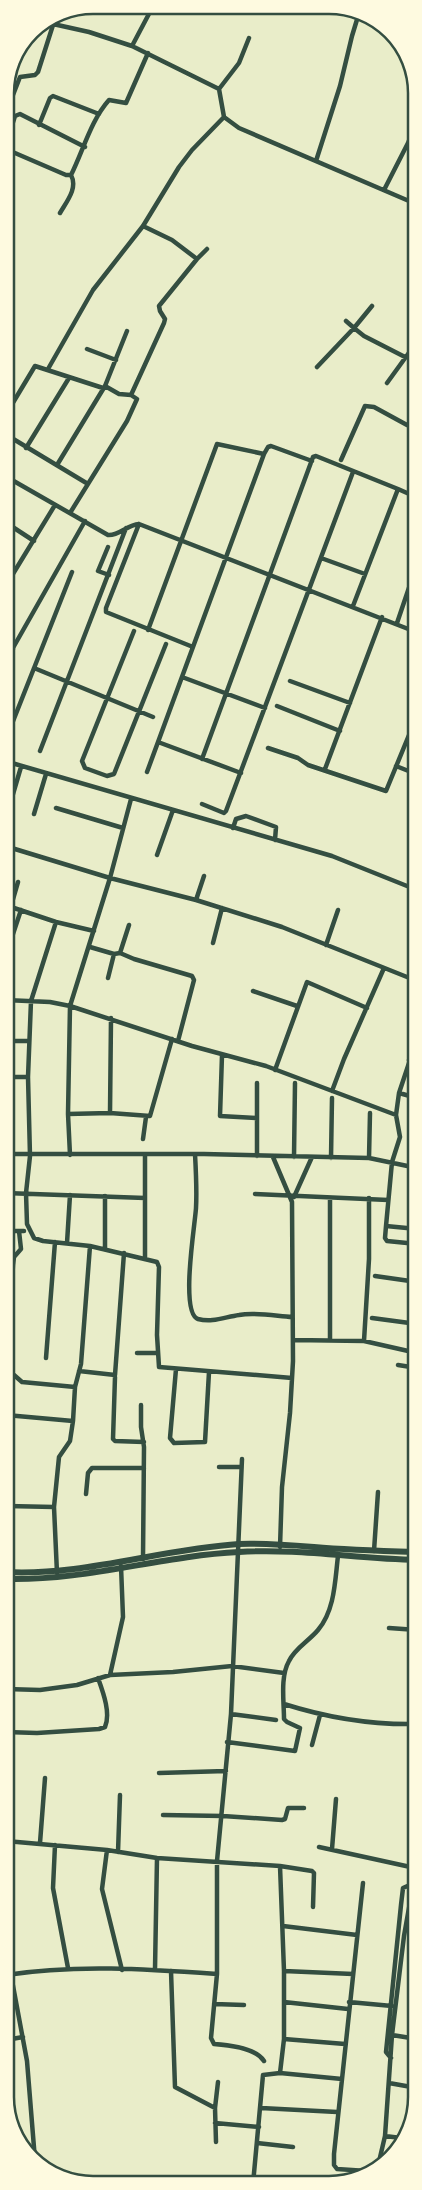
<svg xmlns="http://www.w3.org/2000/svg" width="422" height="2190" font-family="'Source Sans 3',sans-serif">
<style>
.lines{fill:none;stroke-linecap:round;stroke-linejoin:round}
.minor{stroke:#344e41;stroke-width:4.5}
.secondary{stroke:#344e41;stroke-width:6}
.rim{fill:none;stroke:#344e41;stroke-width:2.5}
</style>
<rect width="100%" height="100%" fill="#e9edc9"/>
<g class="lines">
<path class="minor" d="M 44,22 L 89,32 L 132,46 L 219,89 L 224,117 L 239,128 L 416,204
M 132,46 L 151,10
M 219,89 L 239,63 L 249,38
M 13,95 L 20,77 L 35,75 L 38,72 L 53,25
M 39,125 L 50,98 L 53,96 L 99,114
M 85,147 L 20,114 L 15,116 L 6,144 L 8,150 L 66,175 L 71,175 C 83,151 91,120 109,100 L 126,103 L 148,53
M 316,161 L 340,86 L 352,36 L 359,13
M 384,190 L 408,143 L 416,123
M 60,213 C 67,201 78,188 71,175
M 143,226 L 172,240 L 197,259
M 346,321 L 354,328 L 372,306
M 87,349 L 116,360
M 317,367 L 354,328 L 364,336 L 405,357
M 48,369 L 93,290 L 143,226 L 179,167 L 192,150 L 224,117
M 387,383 L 416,343
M 131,395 L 164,323 L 165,319 L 160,311 L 159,306 L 197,259 L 207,249
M 5,416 L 35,366 L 103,388
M 5,434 L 88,484
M 26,448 L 69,378
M 341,460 L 365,406 L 374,407 L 407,425 L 412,424 L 416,420
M 57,465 L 105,386 L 127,331
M 5,476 L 108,535 C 119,536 127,525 139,524 L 416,632
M 70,513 L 127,421 L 137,399 L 131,395 L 119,394 L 105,386
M 5,522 L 34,541
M 139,524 L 106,608 L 106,612 L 193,647
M 108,547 L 98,571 L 109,575
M 321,558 L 365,574
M 5,587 L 55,505
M 353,606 L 398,489 L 416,497
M 397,623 L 416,567
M 148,630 L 217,444 L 264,454
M 134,631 L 82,761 L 85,768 L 107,776 L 114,774 L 166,644
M 5,645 L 13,649
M 5,662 L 85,521
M 34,668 L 153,717
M 182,677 L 265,708
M 290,681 L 350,703
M 277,706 L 340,731
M 6,739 L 72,572
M 158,742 L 241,773
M 268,748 L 298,758 L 308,765 L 386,791 L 416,718
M 40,751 L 126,528
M 202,759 L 313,457 L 316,456 L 398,489
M 5,761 L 332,856 L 417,890
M 396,766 L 416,774
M 325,769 L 382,617
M 147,772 L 264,454 L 268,447 L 271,446 L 312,461
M 202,804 L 224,813 L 226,811 L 353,472
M 56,808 L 123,828
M 8,811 L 21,767
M 34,814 L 46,774
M 233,828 L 236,819 L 246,816 L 276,827 L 275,840
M 5,846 L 110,878 L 196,900 L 204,876
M 157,855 L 173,810
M 196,900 L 282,927 L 417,981
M 5,905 L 56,922 L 94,931
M 11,906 L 18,882
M 56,922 L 31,1001 L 28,1077 L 30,1156 L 26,1193 L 27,1224 L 34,1238 L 43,1241 L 90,1246 L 157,1262 L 159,1267 L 157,1335 L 159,1367 L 292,1378
M 411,931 L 417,919
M 213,943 L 222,908
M 326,945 L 338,910
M 90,947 L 114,954 L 120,953 L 134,959 L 192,976 L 194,980 L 178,1041
M 120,953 L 129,925
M 5,958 L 21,910
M 108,978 L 114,954
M 253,991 L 297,1006
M 5,1000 L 50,1002 L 70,1006 L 192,1046 L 266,1066 L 396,1115
M 417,1039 L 399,1093 L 396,1115 L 400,1137 L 392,1162 L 386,1226 L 417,1229
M 5,1041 L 28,1041
M 222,1055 L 220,1116 L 257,1118
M 409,1060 L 417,1063
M 275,1070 L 307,982 L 367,1008
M 5,1077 L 28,1077
M 257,1083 L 257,1156
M 332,1091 L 344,1059 L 384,968
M 399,1093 L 417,1098
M 110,1113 L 111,1018
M 68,1114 L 110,1113 L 150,1116 L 172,1039
M 143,1139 L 146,1117
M 5,1154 L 204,1154 L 369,1158 L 417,1168
M 195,1154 C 196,1172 197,1190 196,1208 C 195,1225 180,1313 198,1319 C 212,1323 225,1317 239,1315 C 256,1312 276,1316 292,1317
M 70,1155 L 68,1114 L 70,1006 L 110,878 L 131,799
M 273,1157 L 292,1202 L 293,1361 L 290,1413 L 282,1487 L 280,1547
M 294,1157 L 295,1083
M 331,1158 L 332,1098
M 369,1158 L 370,1113
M 5,1193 L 145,1198
M 255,1194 L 388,1200
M 294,1197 L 312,1157
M 386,1226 L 385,1238 L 387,1241 L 417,1244
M 5,1231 L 24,1231
M 67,1243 L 70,1195
M 105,1249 L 105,1196
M 145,1258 L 145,1155
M 375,1276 L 417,1282
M 372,1318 L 417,1324
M 330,1339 L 330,1198
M 293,1340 L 364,1341 L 417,1353
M 364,1341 L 369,1259 L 369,1198
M 137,1353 L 157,1353
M 46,1358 L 55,1242
M 398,1365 L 417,1368
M 6,1368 L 22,1382 L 75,1387
M 7,1368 L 13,1265 L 14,1257 L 21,1249 L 19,1231
M 176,1369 L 170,1438 L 174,1443 L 205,1442 L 209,1372
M 79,1371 L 115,1375 L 124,1253
M 115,1377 L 113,1439 L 115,1441 L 144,1442
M 141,1405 L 141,1427 L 144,1447 L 143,1559
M 6,1415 L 73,1421
M 242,1459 L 231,1714 L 217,1861 L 217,1974 L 211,2038 L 214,2044 C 228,2045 256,2048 264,2061
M 219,1467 L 241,1467
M 86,1494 L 88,1473 L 92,1468 L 144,1468
M 7,1506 L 54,1507
M 374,1551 L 378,1492
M 57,1573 L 54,1507 L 59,1457 L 70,1441 L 73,1421 L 75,1387 L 81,1364 L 90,1246
M 389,1628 L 417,1630
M 110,1675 L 123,1617 L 121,1566
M 6,1689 L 40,1690 L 77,1685 L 110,1675 L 173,1672 L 232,1666 L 284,1673
M 284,1704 C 328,1718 371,1725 417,1724
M 231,1714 L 276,1720
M 6,1732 L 37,1733 L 99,1729 L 105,1727 C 111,1713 103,1692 98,1678
M 227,1742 L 295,1751 L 300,1728 L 287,1722 L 284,1719 C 284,1701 280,1677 289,1661 C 295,1648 309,1641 318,1630 C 335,1610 335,1580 338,1556
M 312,1745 L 320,1715
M 159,1773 L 226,1771
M 163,1815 L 223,1816 L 282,1820 L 285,1819 L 288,1808 L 304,1808
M 6,1841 L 107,1850 L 157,1858 L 280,1866 L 312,1871 L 314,1873 L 313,1907
M 40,1843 L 45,1778
M 55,1845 L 53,1888 L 68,1968
M 319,1847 L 415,1868
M 332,1849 L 336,1799
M 107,1850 L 102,1889 L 122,1970
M 118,1852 L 120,1795
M 363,1883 L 334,2154 L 334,2165 L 337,2169 L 367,2171
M 406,1925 L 417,1926
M 283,1926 L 357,1935
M 6,1948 L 27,2061 L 35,2160
M 155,1969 L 157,1858
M 171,1971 L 175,2087 L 215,2108
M 284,1971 L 353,1974
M 6,1975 C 75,1964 147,1969 217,1974
M 284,2002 L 348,2009
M 349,2002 L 392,2006
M 214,2004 L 244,2005
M 392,2035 L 417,2039
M 284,2039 L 345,2044
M 6,2040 L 23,2037
M 391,2058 L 386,2052 L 401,1905 L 403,1888 L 412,1884
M 280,2073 L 284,2039 L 284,1971 L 280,1866
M 389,2083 L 417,2088
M 261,2108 L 337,2112
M 215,2123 L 259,2127
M 385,2136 L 401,2138
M 216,2142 L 215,2108 L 218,2082
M 257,2143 L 293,2147
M 378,2166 L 385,2136 L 392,2035 L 404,1936 L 417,1863
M 253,2184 L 263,2075 L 280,2073 L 342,2079"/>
<path class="secondary" d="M 6,1572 C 84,1576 160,1549 239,1544 C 264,1543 289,1545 314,1547 C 348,1550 383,1551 417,1552
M 6,1579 C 87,1581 159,1556 239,1552 C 298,1548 357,1559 417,1560"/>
</g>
<path d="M0 0H422V2190H0ZM93 14H329A79 79 0 0 1 408 93V2097A79 79 0 0 1 329 2176H93A79 79 0 0 1 14 2097V93A79 79 0 0 1 93 14Z" fill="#fefae0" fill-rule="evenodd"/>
<path class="rim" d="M93 14H329A79 79 0 0 1 408 93V2097A79 79 0 0 1 329 2176H93A79 79 0 0 1 14 2097V93A79 79 0 0 1 93 14Z"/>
</svg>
